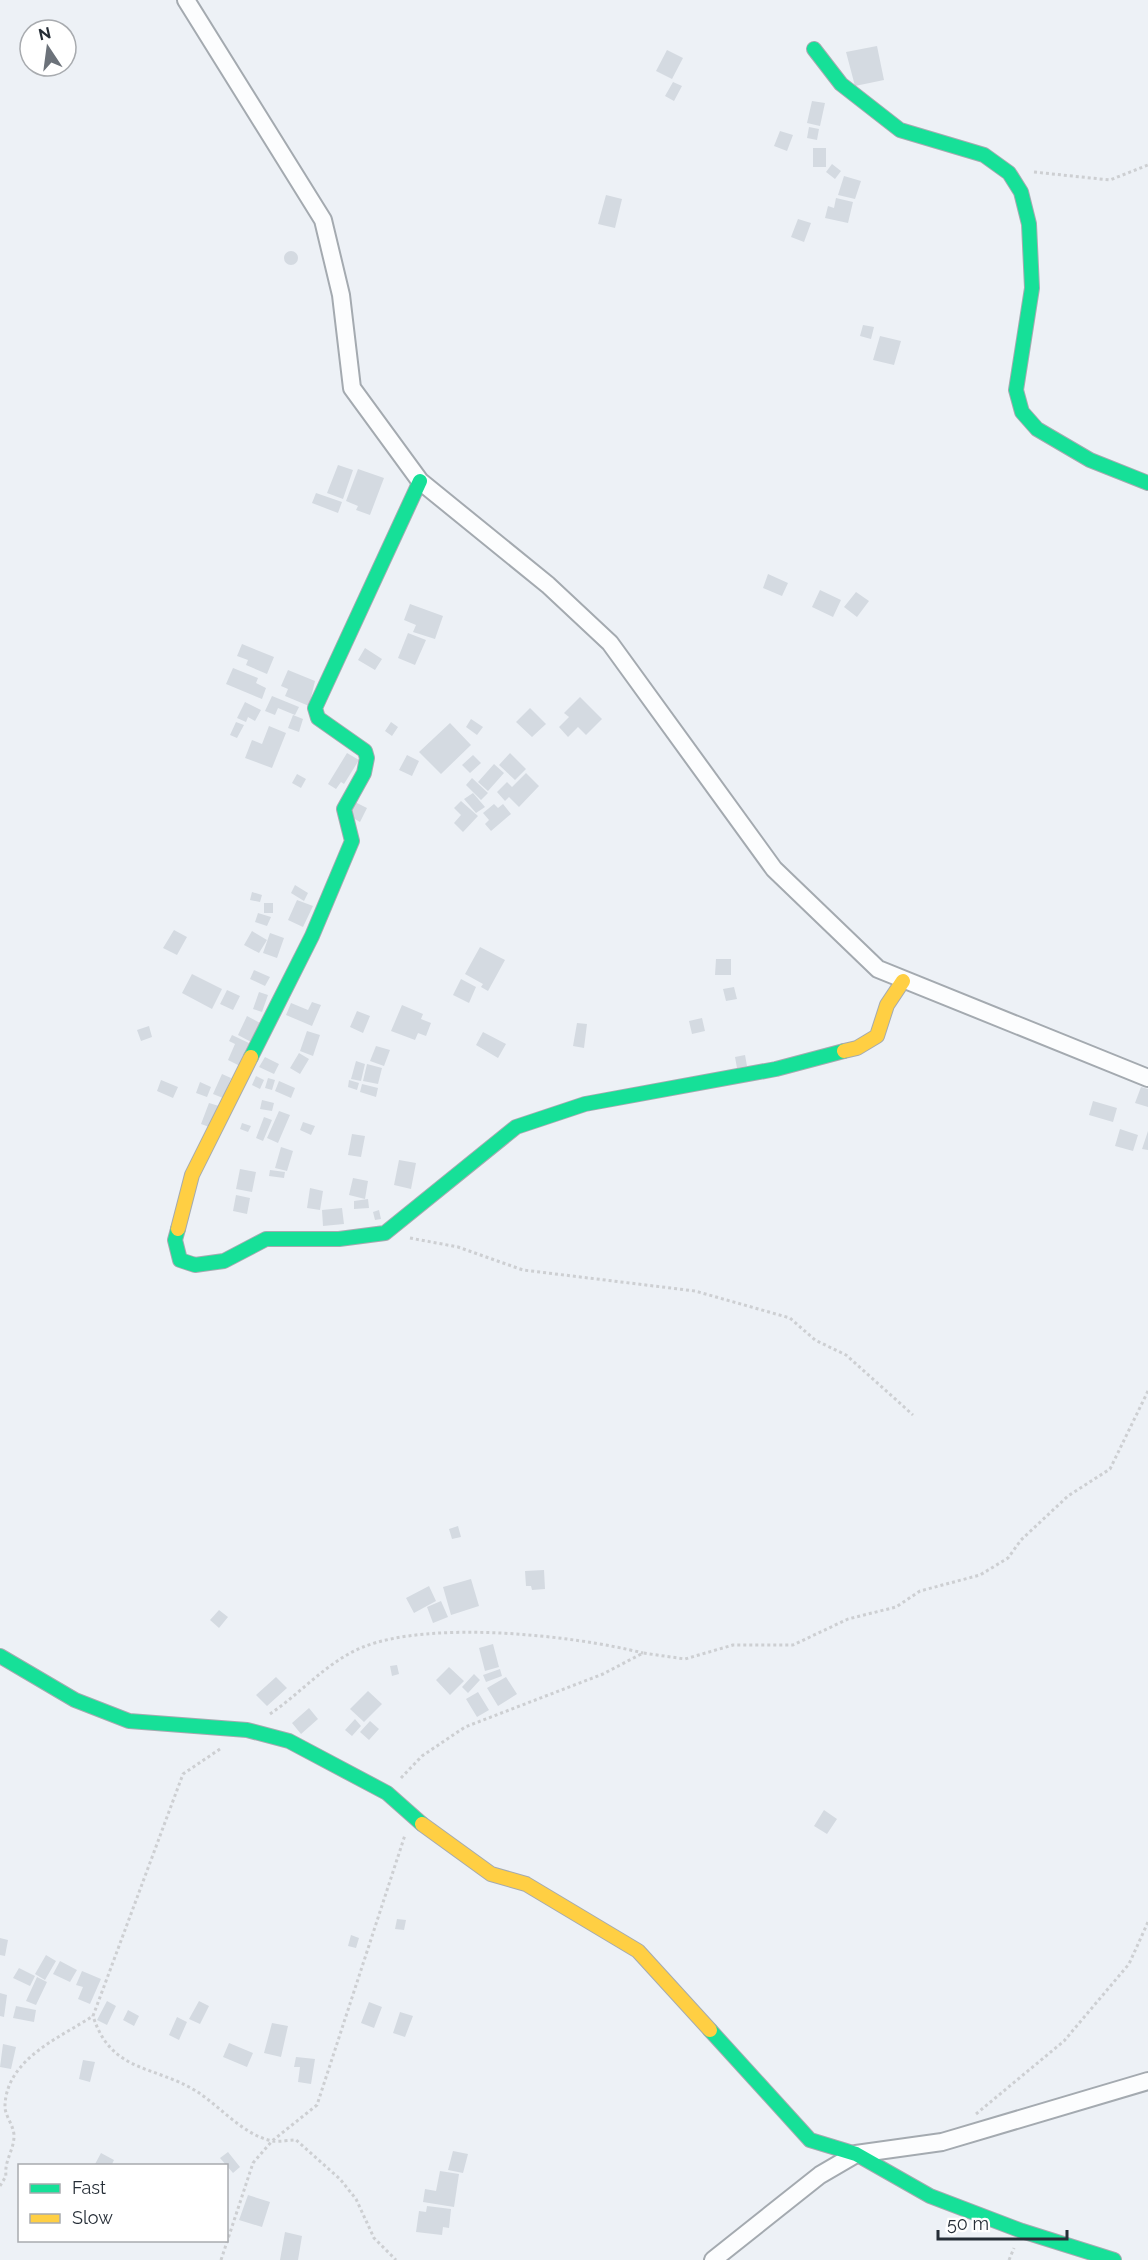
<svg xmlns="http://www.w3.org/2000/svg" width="1148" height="2260" font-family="Raleway,sans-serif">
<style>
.building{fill:#d4dae1}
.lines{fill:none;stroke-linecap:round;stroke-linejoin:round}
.street-casing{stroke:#a4aab0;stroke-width:20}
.fast-casing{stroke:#a4aab0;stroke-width:16}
.slow-casing{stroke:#a4aab0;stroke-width:16}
.path{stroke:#cdcfd2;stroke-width:3;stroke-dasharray:3 3;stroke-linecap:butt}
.street{stroke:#fcfdfe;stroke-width:16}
.fast{stroke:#16e098;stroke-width:14}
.slow{stroke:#ffcf43;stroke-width:14}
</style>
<rect width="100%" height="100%" fill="#edf1f6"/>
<path class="building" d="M 877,46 L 884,80 L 855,86 L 846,52 Z
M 667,50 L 683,58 L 672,79 L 656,71 Z
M 673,82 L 682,86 L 674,101 L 665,96 Z
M 812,101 L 825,103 L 820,126 L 807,123 Z
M 809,127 L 819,129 L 817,140 L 807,138 Z
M 780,131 L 793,135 L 787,151 L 774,146 Z
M 813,148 L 826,148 L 826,167 L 813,167 Z
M 832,164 L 841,171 L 835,179 L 826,172 Z
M 844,176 L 861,181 L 855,199 L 838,195 Z
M 606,195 L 622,199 L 615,228 L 598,224 Z
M 836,198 L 853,202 L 848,223 L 825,218 L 828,206 L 834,208 Z
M 798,219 L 811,223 L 804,242 L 791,237 Z
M284 258a7 7 0 1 1 14 0a7 7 0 1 1-14 0Z
M 863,325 L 874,327 L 871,339 L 860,336 Z
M 880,336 L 901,341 L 894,365 L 873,360 Z
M 338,465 L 353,470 L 343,499 L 327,493 Z
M 358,469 L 384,478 L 370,515 L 356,510 L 358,506 L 346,501 Z
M 316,493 L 342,502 L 338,513 L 312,503 Z
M 768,574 L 788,583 L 782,596 L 763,588 Z
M 820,590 L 841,600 L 833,617 L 812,607 Z
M 856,592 L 869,601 L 857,617 L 844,607 Z
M 410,604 L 443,616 L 435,639 L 413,632 L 416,625 L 404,620 Z
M 408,633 L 426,640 L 415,665 L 398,658 Z
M 242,644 L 274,657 L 267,674 L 246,665 L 248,660 L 237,656 Z
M 365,648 L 382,659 L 375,670 L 358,660 Z
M 233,668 L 258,678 L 256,683 L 266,688 L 262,699 L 226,684 Z
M 288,670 L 315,681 L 309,706 L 285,696 L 288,689 L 281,686 Z
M 272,696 L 299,707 L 295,715 L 278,708 L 275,715 L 265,711 Z
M 580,697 L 602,719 L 586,735 L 578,727 L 568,737 L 559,727 L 569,717 L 564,713 Z
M 245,702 L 261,710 L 255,721 L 248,717 L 246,722 L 237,718 Z
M 530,708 L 546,724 L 532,737 L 516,722 Z
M 293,715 L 303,719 L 299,732 L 288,728 Z
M 471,719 L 483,727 L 477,735 L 466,727 Z
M 236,722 L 244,725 L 237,738 L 230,735 Z
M 391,722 L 398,727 L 392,736 L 385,731 Z
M 450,723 L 471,745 L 441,774 L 419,752 Z
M 269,726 L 286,733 L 272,768 L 245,758 L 252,740 L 262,744 Z
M 347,753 L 359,760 L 344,784 L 341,782 L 336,789 L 328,784 Z
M 510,753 L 526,769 L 515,780 L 499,765 Z
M 407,755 L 419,761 L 412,776 L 399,770 Z
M 473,755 L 481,763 L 470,773 L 462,765 Z
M 494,764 L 504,773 L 488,791 L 478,782 Z
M 526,773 L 539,786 L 519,807 L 509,797 L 505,801 L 497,792 L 507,782 L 512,787 Z
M 297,774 L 306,779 L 301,788 L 292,783 Z
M 472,778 L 488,793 L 481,800 L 466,785 Z
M 473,793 L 485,807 L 476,813 L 464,799 Z
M 461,801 L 478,816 L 463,832 L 454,823 L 461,815 L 454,808 Z
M 355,802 L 367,808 L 360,822 L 348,815 Z
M 494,804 L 498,808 L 503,804 L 511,814 L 491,831 L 485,824 L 489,820 L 483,813 Z
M 295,885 L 308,893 L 304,901 L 291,893 Z
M 252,892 L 262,895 L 260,902 L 250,900 Z
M 297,900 L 313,906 L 303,927 L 288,920 Z
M 264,903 L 273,903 L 273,913 L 264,913 Z
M 258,913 L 271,917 L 267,926 L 255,922 Z
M 174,930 L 187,937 L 177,955 L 163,948 Z
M 252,931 L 267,940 L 259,953 L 244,945 Z
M 270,933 L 284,938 L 277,958 L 263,953 Z
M 480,947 L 505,960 L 488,991 L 481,987 L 483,984 L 465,974 Z
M 716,959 L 731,959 L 731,975 L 715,975 Z
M 254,970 L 270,977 L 265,986 L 250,979 Z
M 192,974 L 222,989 L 212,1009 L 182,993 Z
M 461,979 L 476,987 L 469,1003 L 453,995 Z
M 734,987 L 737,999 L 726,1001 L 723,989 Z
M 227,990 L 240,996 L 233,1010 L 220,1004 Z
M 259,992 L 268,995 L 262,1012 L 253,1009 Z
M 312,1002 L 321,1005 L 312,1026 L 286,1015 L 291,1003 L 308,1010 Z
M 402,1005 L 423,1014 L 421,1019 L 431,1023 L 426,1036 L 418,1033 L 415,1040 L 391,1031 Z
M 357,1011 L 370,1016 L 363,1033 L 350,1027 Z
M 247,1016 L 262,1024 L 253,1043 L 238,1035 Z
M 702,1018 L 705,1031 L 692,1034 L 689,1021 Z
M 577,1023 L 587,1024 L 584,1048 L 573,1046 Z
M 149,1026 L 152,1037 L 141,1041 L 137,1030 Z
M 307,1031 L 320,1035 L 313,1056 L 300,1051 Z
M 483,1032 L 506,1044 L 498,1058 L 476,1045 Z
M 232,1035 L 251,1044 L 240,1066 L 228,1060 L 235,1044 L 229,1041 Z
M 376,1046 L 390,1050 L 384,1066 L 370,1061 Z
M 299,1053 L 309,1059 L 300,1074 L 290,1068 Z
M 745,1055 L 747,1066 L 737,1068 L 735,1057 Z
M 265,1057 L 279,1064 L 274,1074 L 259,1067 Z
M 356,1061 L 365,1064 L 361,1081 L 351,1079 Z
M 367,1064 L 382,1068 L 378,1084 L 363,1081 Z
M 222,1074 L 231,1078 L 223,1098 L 213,1094 Z
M 256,1076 L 264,1080 L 260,1089 L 252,1085 Z
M 268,1078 L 275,1080 L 272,1090 L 265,1088 Z
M 161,1080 L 178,1087 L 173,1098 L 157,1091 Z
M 349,1080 L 359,1083 L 357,1090 L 348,1087 Z
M 279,1081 L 295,1088 L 291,1098 L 275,1091 Z
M 200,1082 L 211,1087 L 207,1097 L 196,1093 Z
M 362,1084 L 378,1088 L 376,1097 L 360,1092 Z
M 1141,1087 L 1148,1089 L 1148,1107 L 1135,1103 Z
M 262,1100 L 274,1103 L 272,1111 L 260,1109 Z
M 1093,1101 L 1117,1108 L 1113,1122 L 1089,1115 Z
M 209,1103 L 219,1106 L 212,1128 L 201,1124 Z
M 279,1111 L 290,1115 L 278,1143 L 267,1138 Z
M 264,1117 L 272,1120 L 263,1141 L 256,1138 Z
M 303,1122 L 315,1126 L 311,1135 L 300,1130 Z
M 242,1123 L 251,1126 L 248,1132 L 240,1129 Z
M 1120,1129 L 1138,1135 L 1133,1151 L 1115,1146 Z
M 1148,1131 L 1148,1150 L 1142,1149 Z
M 352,1134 L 365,1136 L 361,1157 L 348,1155 Z
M 281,1147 L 293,1151 L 287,1171 L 275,1168 Z
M 399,1160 L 416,1163 L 411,1189 L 394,1185 Z
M 240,1169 L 256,1172 L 252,1192 L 236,1189 Z
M 270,1170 L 285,1172 L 284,1178 L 269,1176 Z
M 353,1178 L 368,1181 L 365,1199 L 349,1195 Z
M 310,1188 L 323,1191 L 320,1210 L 307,1208 Z
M 236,1195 L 250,1198 L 247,1214 L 233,1211 Z
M 368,1199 L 369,1208 L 354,1209 L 354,1201 Z
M 342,1208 L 344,1224 L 323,1226 L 322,1210 Z
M 379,1210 L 381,1219 L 375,1220 L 373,1212 Z
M 458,1526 L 461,1537 L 452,1539 L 449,1529 Z
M 544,1570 L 545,1589 L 532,1590 L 531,1586 L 526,1586 L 525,1571 Z
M 471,1579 L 479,1606 L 451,1615 L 443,1587 Z
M 429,1586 L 436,1601 L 414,1613 L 406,1598 Z
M 441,1601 L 448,1617 L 433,1623 L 427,1607 Z
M 219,1610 L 228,1617 L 219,1628 L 210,1620 Z
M 493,1644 L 499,1667 L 485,1671 L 479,1648 Z
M 397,1665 L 399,1674 L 392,1676 L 390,1666 Z
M 449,1667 L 464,1681 L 450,1695 L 436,1680 Z
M 500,1669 L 502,1676 L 486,1682 L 483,1675 Z
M 474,1674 L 480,1680 L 468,1693 L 462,1687 Z
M 276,1677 L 287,1688 L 267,1706 L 256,1695 Z
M 506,1677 L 517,1694 L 498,1706 L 487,1688 Z
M 368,1691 L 382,1704 L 364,1722 L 350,1709 Z
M 478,1692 L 489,1710 L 477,1717 L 466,1699 Z
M 309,1708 L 318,1719 L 301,1734 L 292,1723 Z
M 355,1719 L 361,1726 L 352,1736 L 345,1730 Z
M 370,1721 L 379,1729 L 369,1740 L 360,1732 Z
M 824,1810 L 837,1819 L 827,1834 L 814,1826 Z
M 397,1919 L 406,1920 L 404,1930 L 395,1929 Z
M 351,1935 L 359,1938 L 356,1948 L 348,1946 Z
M 0,1938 L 8,1940 L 5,1956 L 0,1955 Z
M 46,1955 L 56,1961 L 45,1980 L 35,1974 Z
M 60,1961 L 77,1970 L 70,1982 L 53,1974 Z
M 19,1968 L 35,1976 L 30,1986 L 13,1978 Z
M 82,1971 L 101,1979 L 90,2004 L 78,1999 L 83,1987 L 76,1985 Z
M 37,1977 L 47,1982 L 36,2005 L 26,2001 Z
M 0,1993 L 7,1995 L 4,2017 L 0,2016 Z
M 107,2001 L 116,2006 L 107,2025 L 97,2020 Z
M 199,2001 L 209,2006 L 200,2024 L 189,2019 Z
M 369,2002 L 382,2007 L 374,2028 L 361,2023 Z
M 16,2006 L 36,2010 L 34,2022 L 13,2018 Z
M 128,2010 L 139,2016 L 134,2026 L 123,2020 Z
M 400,2012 L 413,2016 L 405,2037 L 393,2033 Z
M 177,2017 L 187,2022 L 179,2040 L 169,2035 Z
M 272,2023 L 288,2026 L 281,2057 L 264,2053 Z
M 229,2043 L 253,2053 L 247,2067 L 223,2057 Z
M 3,2044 L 16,2047 L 11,2069 L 0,2067 Z
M 296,2057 L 315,2059 L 311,2084 L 298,2082 L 300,2067 L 294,2067 Z
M 83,2060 L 95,2062 L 90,2082 L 79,2079 Z
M 453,2151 L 468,2154 L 463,2173 L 448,2170 Z
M 228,2152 L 240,2167 L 233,2173 L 220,2158 Z
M 101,2153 L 114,2160 L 111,2166 L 94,2166 Z
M 440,2171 L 459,2174 L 454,2207 L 423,2202 L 425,2189 L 436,2191 Z
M 248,2195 L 270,2202 L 262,2227 L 239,2220 Z
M 427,2206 L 451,2209 L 449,2228 L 443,2227 L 442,2235 L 416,2232 L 419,2211 L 426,2212 Z
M 285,2232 L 302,2236 L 298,2260 L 280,2260 Z"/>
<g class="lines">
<defs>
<path id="street" d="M 186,0 L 323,220 L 341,295 L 352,388 L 420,481 L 548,585 L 610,643 L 774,869 L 878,969 L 1148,1078
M 713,2260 L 820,2175 L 856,2154 L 942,2142 L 1148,2081"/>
<path id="fast" d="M 814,49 L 841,84 L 900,130 L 984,155 L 1009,173 L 1021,192 L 1029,224 L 1032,288 L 1016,390 L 1022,412 L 1037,429 L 1090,460 L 1148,483
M 251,1057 L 312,936 L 352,841 L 344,809 L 364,773 L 367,758 L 365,751 L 318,718 L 315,708 L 420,481
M 178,1229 L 175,1240 L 180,1260 L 195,1265 L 224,1261 L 266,1239 L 339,1239 L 385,1233 L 516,1127 L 585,1104 L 776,1069 L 844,1051
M 0,1656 L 75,1700 L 129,1721 L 247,1730 L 289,1741 L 387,1793 L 422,1824
M 710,2030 L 810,2140 L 856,2154 L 930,2196 L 1022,2231 L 1114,2260"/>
<path id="slow" d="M 844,1051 L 857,1048 L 877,1036 L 887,1005 L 903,981
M 178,1229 L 192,1175 L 251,1057
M 422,1824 L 491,1874 L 526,1884 L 638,1951 L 710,2030"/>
</defs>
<use href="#street" class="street-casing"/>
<use href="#fast" class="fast-casing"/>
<use href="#slow" class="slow-casing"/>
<path class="path" d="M 1034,172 L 1110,180 L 1148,165
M 410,1238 L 458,1247 L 523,1270 L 695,1291 L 790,1318 L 815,1340 L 846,1355 L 913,1415
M 270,1714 C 301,1693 328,1661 363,1647 C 431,1620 572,1635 643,1653
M 220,1749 L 183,1774 L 93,2016 C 111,2073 154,2065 196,2091 C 220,2106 244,2136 273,2141 C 280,2142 289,2140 296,2140 L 340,2179 L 356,2199 L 374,2238 L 396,2260
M 401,1778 L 422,1756 L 465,1727 L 603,1674 L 643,1653 L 685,1659 L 733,1645 L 793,1645 L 848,1619 L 896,1607 L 920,1591 L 980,1575 L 1008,1558 L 1021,1540 L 1068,1496 L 1110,1469 L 1148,1391
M 976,2114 L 1064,2041 L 1129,1964 L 1148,1922
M 0,2186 L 6,2176 C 4,2161 14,2150 14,2136 C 14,2125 4,2115 5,2105 C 7,2059 59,2038 93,2016
M 221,2260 L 253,2163 L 272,2141 L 317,2105 L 405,1835
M 1009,2260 L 1014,2248"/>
<use href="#street" class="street"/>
<use href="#fast" class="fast"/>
<use href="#slow" class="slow"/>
</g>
<rect x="18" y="2164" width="210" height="78" fill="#ffffff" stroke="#a8abaf" stroke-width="1.5"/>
<rect x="30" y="2184" width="30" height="9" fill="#16e098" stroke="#a8abaf" stroke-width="1.5"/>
<text x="72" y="2194" font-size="18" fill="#262e37">Fast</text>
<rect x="30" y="2214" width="30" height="9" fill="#ffcf43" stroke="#a8abaf" stroke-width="1.5"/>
<text x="72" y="2224" font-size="18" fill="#262e37">Slow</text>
<g transform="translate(48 48) rotate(347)"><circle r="28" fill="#ffffff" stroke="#a8abaf" stroke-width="1.5"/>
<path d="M0-4.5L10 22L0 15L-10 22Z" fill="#6c727a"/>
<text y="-9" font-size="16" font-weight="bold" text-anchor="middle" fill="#262e37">N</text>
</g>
<path d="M938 2230v9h129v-9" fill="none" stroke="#262e37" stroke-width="3"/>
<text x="947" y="2230" font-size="18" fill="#262e37" stroke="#ffffff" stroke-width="4.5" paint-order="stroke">50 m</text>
</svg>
